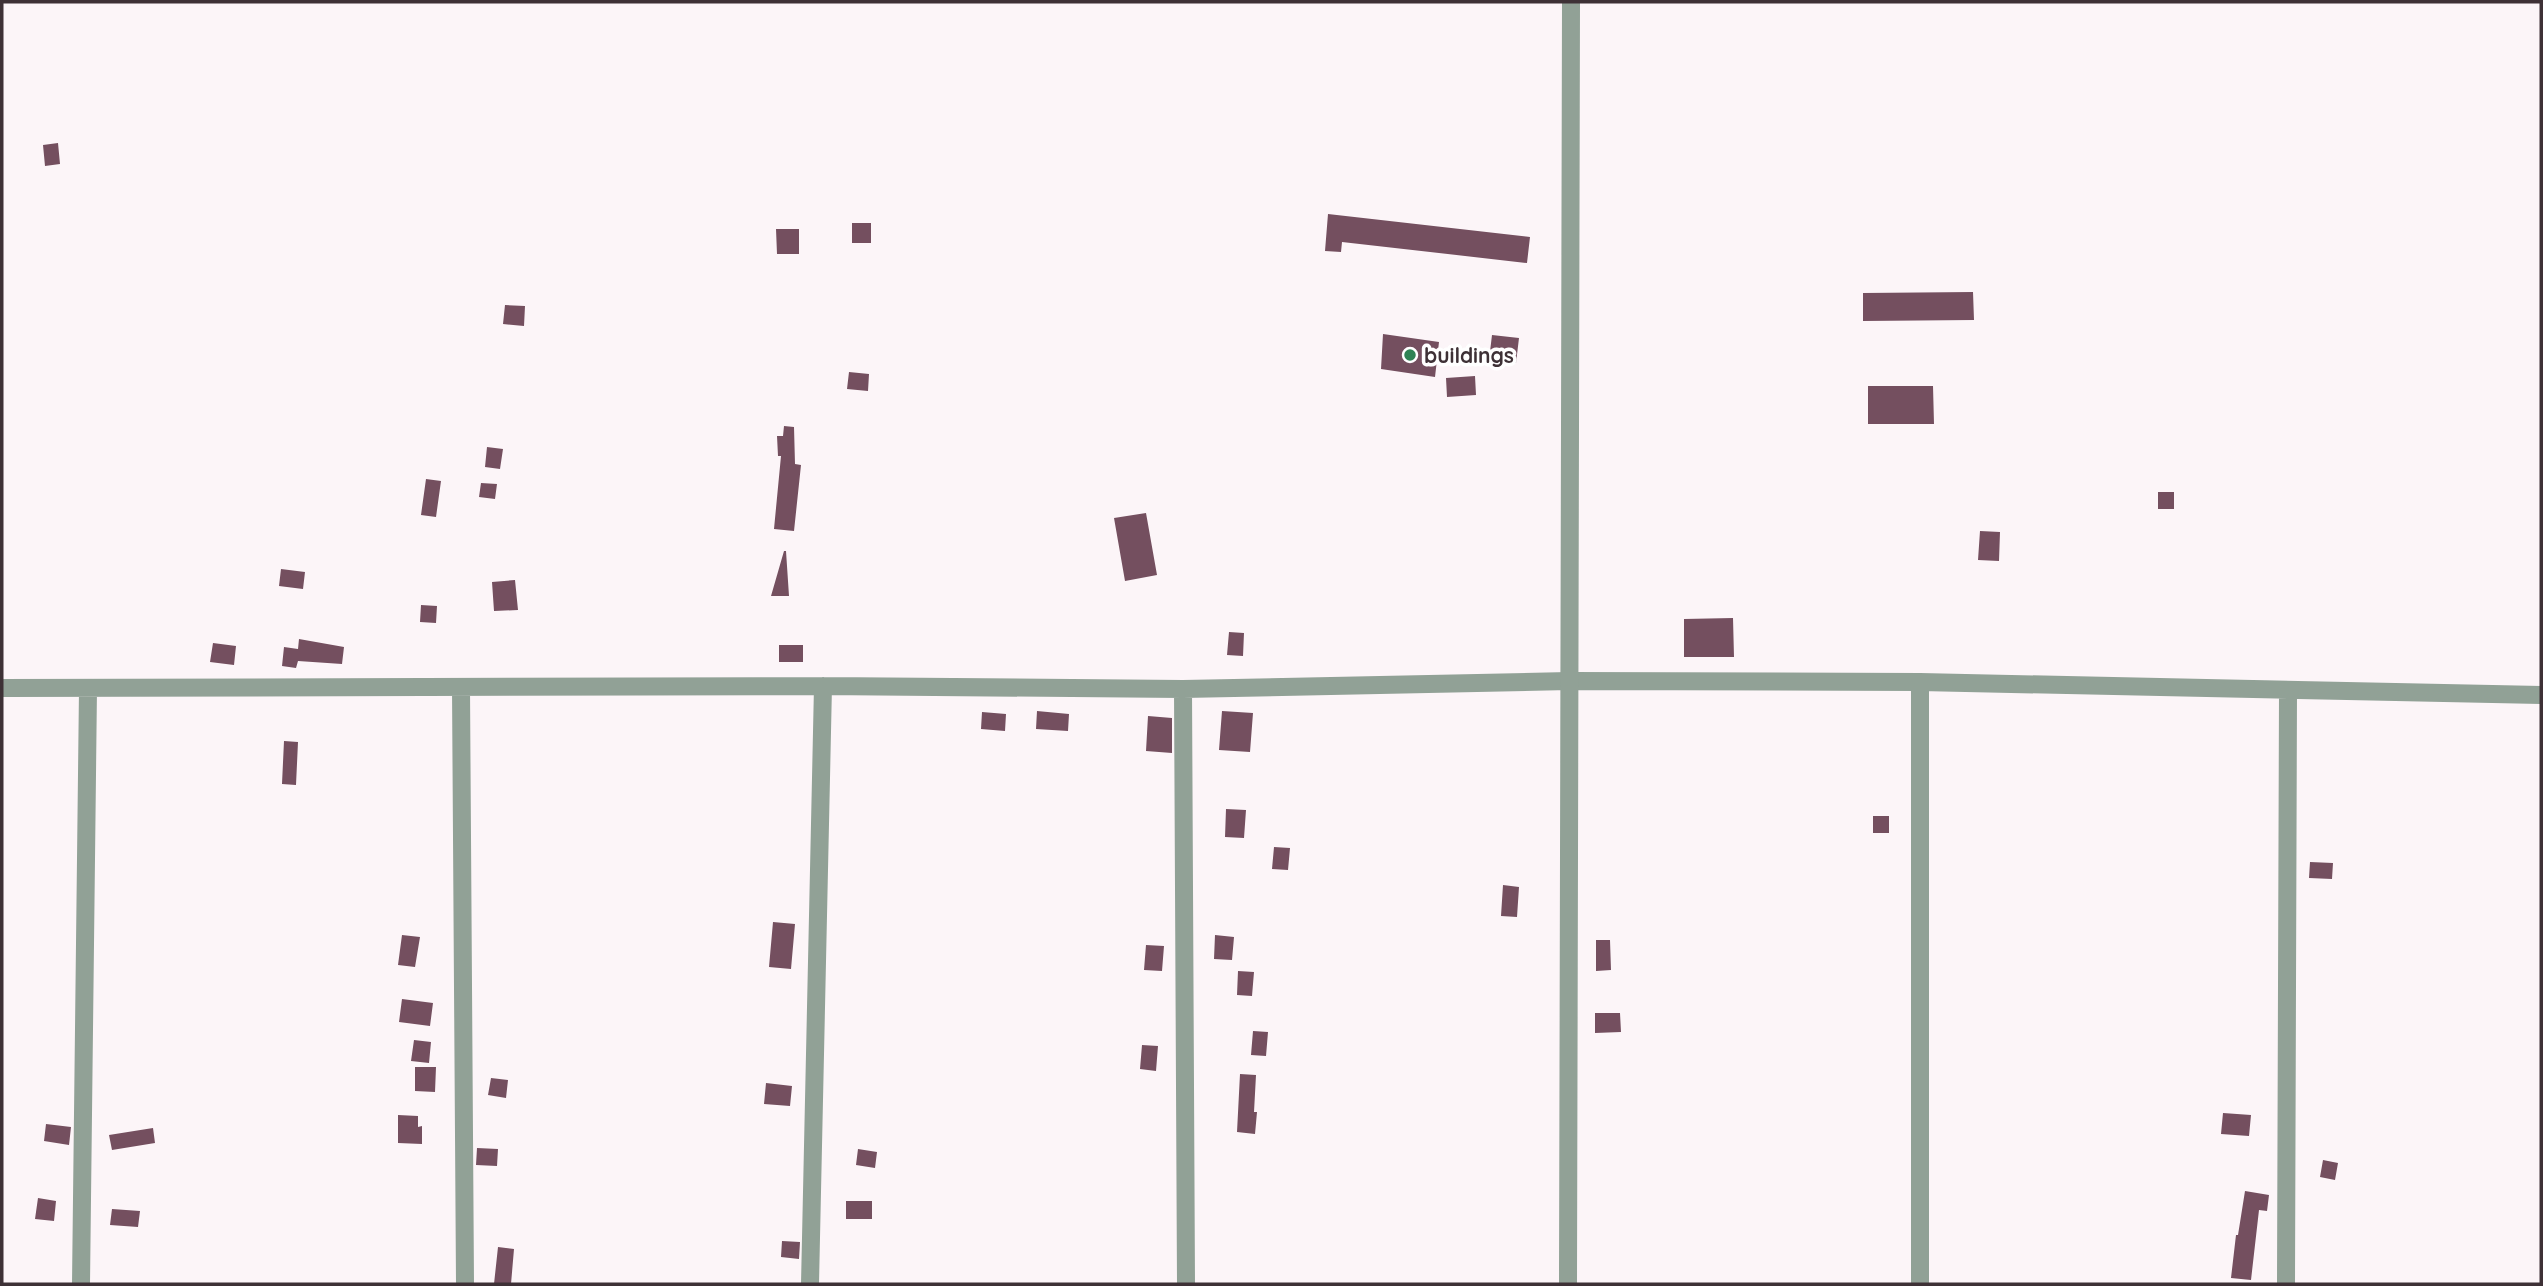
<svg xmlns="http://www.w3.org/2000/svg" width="2543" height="1286" font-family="Quicksand,sans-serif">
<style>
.building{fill:#744f5f}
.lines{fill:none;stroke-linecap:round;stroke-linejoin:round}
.minor{stroke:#91a196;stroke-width:18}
.tertiary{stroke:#91a196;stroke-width:18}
.poi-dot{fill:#2e8254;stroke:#fff;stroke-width:2.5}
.labels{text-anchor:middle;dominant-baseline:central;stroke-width:7;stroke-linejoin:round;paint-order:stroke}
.poi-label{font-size:21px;font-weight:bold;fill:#3e3136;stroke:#fff;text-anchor:start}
</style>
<rect width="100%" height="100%" fill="#fcf5f8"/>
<path class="building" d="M 58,143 L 60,164 L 45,166 L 43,145 Z
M 1328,214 L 1530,237 L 1527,263 L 1342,242 L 1341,252 L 1325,251 Z
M 852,223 L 871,223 L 871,243 L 852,243 Z
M 776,229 L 799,229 L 799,254 L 777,254 Z
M 1973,292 L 1974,320 L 1863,321 L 1863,293 Z
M 505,305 L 525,306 L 524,326 L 503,324 Z
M 1383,334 L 1439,342 L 1435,377 L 1381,369 Z
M 1492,335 L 1519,338 L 1516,363 L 1489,360 Z
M 849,372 L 869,374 L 868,391 L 847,389 Z
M 1475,376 L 1476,395 L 1447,397 L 1446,378 Z
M 1868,386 L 1933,386 L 1934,424 L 1868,424 Z
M 784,426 L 794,427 L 795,464 L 801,465 L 794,531 L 774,529 L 781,456 L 778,456 L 777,436 L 783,436 Z
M 487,447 L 503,449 L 500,469 L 485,467 Z
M 426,479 L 441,481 L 436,517 L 421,515 Z
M 481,483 L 497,484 L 495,499 L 479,497 Z
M 2158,492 L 2174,492 L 2174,509 L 2158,509 Z
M 1146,513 L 1157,575 L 1125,581 L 1114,518 Z
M 1980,531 L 2000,532 L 1999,561 L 1978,560 Z
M 784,551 L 786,551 L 789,596 L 771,596 Z
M 281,569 L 305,572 L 303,589 L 279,586 Z
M 515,580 L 518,610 L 494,611 L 492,582 Z
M 421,605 L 437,606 L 436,623 L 420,622 Z
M 1733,618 L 1734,657 L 1684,657 L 1684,619 Z
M 1229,632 L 1244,633 L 1243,656 L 1227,655 Z
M 299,639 L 344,647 L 342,664 L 298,661 L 296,668 L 282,666 L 284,647 L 298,649 Z
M 213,643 L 236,646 L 234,665 L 210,662 Z
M 779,645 L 803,645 L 803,662 L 779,662 Z
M 1037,711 L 1069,714 L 1068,731 L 1036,729 Z
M 1222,711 L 1253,713 L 1250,752 L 1219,750 Z
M 982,712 L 1006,714 L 1005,731 L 981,729 Z
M 1148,716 L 1172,718 L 1172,753 L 1146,751 Z
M 284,741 L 298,742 L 296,785 L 282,784 Z
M 1226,809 L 1246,810 L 1244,838 L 1225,837 Z
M 1873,816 L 1889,816 L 1889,833 L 1873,833 Z
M 1274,847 L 1290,848 L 1288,870 L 1272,869 Z
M 2310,862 L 2333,863 L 2332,879 L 2309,878 Z
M 1503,885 L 1519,887 L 1517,917 L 1501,916 Z
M 773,922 L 795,924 L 791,969 L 769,967 Z
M 402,935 L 420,937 L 415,967 L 398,965 Z
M 1215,935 L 1234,937 L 1232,960 L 1214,959 Z
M 1596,940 L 1610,940 L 1611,970 L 1596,971 Z
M 1146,945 L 1164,946 L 1162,971 L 1144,970 Z
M 1238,971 L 1254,972 L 1252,996 L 1237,995 Z
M 402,999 L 433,1003 L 430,1026 L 399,1022 Z
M 1595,1013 L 1620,1013 L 1621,1032 L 1595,1033 Z
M 1253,1031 L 1268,1032 L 1266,1056 L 1251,1055 Z
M 414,1040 L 431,1042 L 429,1063 L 411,1061 Z
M 1142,1045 L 1158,1046 L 1156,1071 L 1140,1069 Z
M 415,1067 L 436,1067 L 435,1092 L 415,1091 Z
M 1240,1074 L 1256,1075 L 1254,1112 L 1257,1112 L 1255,1134 L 1237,1132 Z
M 491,1078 L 508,1080 L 506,1098 L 488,1095 Z
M 766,1083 L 792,1086 L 790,1106 L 764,1104 Z
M 2223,1113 L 2251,1115 L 2249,1136 L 2221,1134 Z
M 398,1115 L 418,1116 L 418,1127 L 422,1126 L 422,1144 L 398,1143 Z
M 46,1124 L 71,1127 L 69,1145 L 44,1141 Z
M 153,1128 L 155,1143 L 112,1150 L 109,1135 Z
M 477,1148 L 498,1149 L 497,1166 L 476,1165 Z
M 858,1149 L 877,1152 L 875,1168 L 856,1165 Z
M 2323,1160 L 2338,1163 L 2335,1180 L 2320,1177 Z
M 2245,1191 L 2269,1195 L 2267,1211 L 2259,1210 L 2251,1280 L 2231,1278 L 2236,1235 L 2238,1235 Z
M 38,1198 L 56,1201 L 54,1221 L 35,1219 Z
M 846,1201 L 872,1201 L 872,1219 L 846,1219 Z
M 112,1209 L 140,1211 L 138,1227 L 110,1225 Z
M 782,1241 L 800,1242 L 799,1259 L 781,1257 Z
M 498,1247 L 514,1249 L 511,1284 L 494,1284 Z"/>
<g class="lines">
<path class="minor" d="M 2,688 L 823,686 L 1183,689 L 1569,681 L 1920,682 L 2541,695
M 461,688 L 465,1284
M 1183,689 L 1186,1284
M 81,1284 L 88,689
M 810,1284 L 823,686
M 1920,1284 L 1920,682
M 2286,1284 L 2288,692"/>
<path class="tertiary" d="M 1568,1284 L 1571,2"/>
</g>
<circle class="poi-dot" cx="1410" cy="355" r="7"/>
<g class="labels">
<g class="poi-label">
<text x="1424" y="355">buildings</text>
</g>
</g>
<rect width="2543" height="1286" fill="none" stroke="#3e3136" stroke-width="7"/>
</svg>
